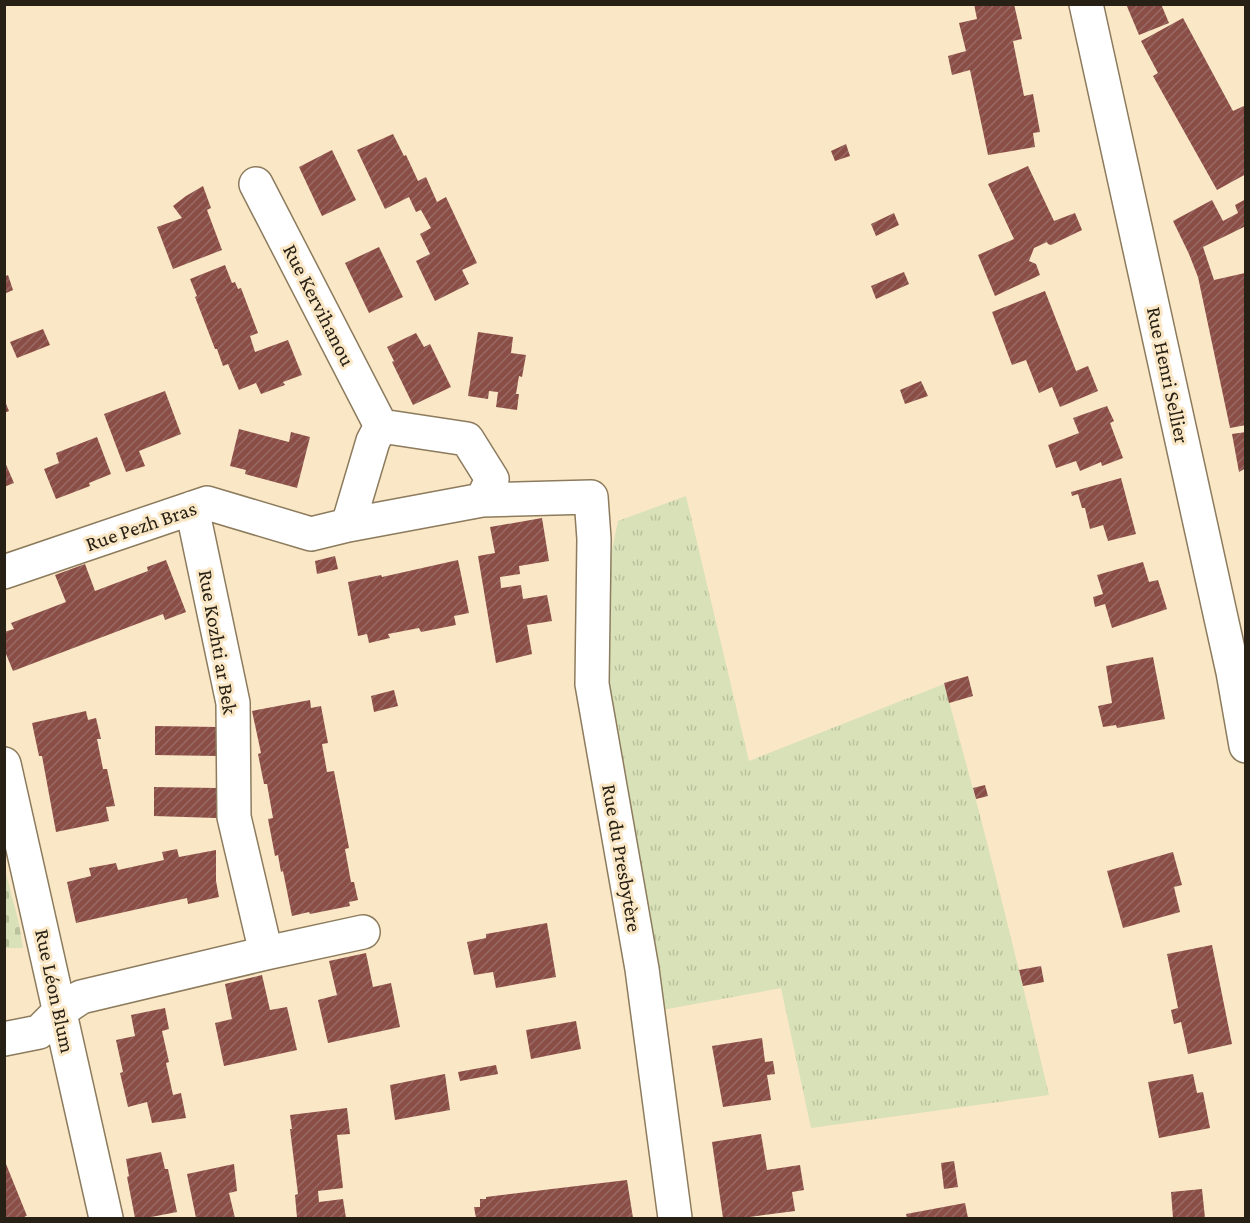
<svg xmlns="http://www.w3.org/2000/svg" width="1250" height="1223" font-family="'Crimson Pro',serif">
<style>
.grass{fill:url(#grass-tufts)}
.cemetery{fill:url(#cemetery-stones)}
.building{fill:url(#building-hatch)}
.lines{fill:none;stroke-linecap:round;stroke-linejoin:round}
.street-casing{stroke:#8c7b5d;stroke-width:36}
.secondary-casing{stroke:#8c7b5d;stroke-width:36}
.street{stroke:#fff;stroke-width:33}
.secondary{stroke:#fff;stroke-width:33}
.labels{text-anchor:middle;dominant-baseline:central;stroke-width:6;stroke-linejoin:round;paint-order:stroke}
.street-label{font-size:21px;fill:#272014;stroke:#fae7c6}
</style>
<defs>
<pattern id="grass-tufts" width="24" height="20" patternUnits="userSpaceOnUse" patternTransform="scale(1.5)"><rect width="24" height="20" fill="#d8e1b8"/><path d="M3 7l-1-3M5 7V3M7 7l1-3M15 17l-1-3M17 17v-4M19 17l1-3" fill="none" stroke="#b9c19d"/></pattern>
<pattern id="cemetery-stones" width="16" height="16" patternUnits="userSpaceOnUse" patternTransform="scale(1.5)"><rect width="16" height="16" fill="#d8e1b8"/><path d="M2 7V4a2 2 0 0 1 4 0v3zM10 15v-3a2 2 0 0 1 4 0v3z" fill="#b9c19d"/></pattern>
<pattern id="building-hatch" width="6" height="6" patternUnits="userSpaceOnUse" patternTransform="scale(1.5)"><rect width="6" height="6" fill="#8a4e47"/><path d="M-1 1l2-2M0 6l6-6M5 7l2-2" fill="none" stroke="#976a63"/></pattern>
</defs>
<rect width="100%" height="100%" fill="#fae7c6"/>
<path class="grass" d="M 686,496 L 749,761 L 944,684 C 983,820 1016,957 1049,1095 L 811,1128 L 781,988 L 662,1010 L 598,618 L 618,521 Z"/>
<path class="cemetery" d="M 4,866 L 19,924 L 23,948 L 5,948 Z"/>
<path class="building" d="M 974,4 L 1014,4 L 1022,39 L 1013,41 L 1024,96 L 1033,94 L 1040,132 L 1033,133 L 1035,147 L 988,155 L 970,70 L 952,75 L 948,56 L 966,51 L 959,23 L 977,19 Z
M 1126,4 L 1161,4 L 1169,23 L 1139,35 Z
M 1183,18 L 1233,111 L 1246,105 L 1246,174 L 1217,190 L 1153,76 L 1158,73 L 1141,41 Z
M 393,134 L 404,156 L 406,155 L 418,181 L 426,177 L 437,202 L 446,197 L 477,263 L 462,270 L 469,284 L 435,301 L 416,261 L 430,254 L 420,234 L 431,228 L 421,210 L 416,212 L 409,197 L 385,209 L 357,150 Z
M 846,144 L 850,156 L 835,161 L 831,151 Z
M 332,150 L 356,200 L 322,216 L 299,167 Z
M 1028,166 L 1054,221 L 1075,213 L 1082,230 L 1051,245 L 1048,244 L 1047,242 L 1034,248 L 1029,261 L 1036,264 L 1040,275 L 995,296 L 978,255 L 1014,239 L 988,184 Z
M 203,186 L 211,208 L 207,210 L 222,250 L 173,269 L 157,227 L 182,218 L 173,206 L 186,196 Z
M 1246,199 L 1246,226 L 1203,247 L 1214,280 L 1245,273 L 1246,275 L 1246,425 L 1230,428 L 1198,277 L 1189,254 L 1173,221 L 1212,200 L 1223,221 L 1238,213 L 1235,205 Z
M 894,213 L 899,225 L 876,236 L 871,224 Z
M 379,247 L 403,297 L 369,313 L 345,263 Z
M 225,265 L 232,283 L 235,282 L 238,289 L 241,288 L 258,333 L 250,336 L 255,352 L 288,340 L 302,375 L 283,382 L 285,385 L 261,394 L 256,383 L 239,390 L 228,364 L 223,366 L 217,349 L 215,349 L 195,297 L 197,296 L 190,279 Z
M 904,272 L 909,284 L 876,299 L 871,286 Z
M 8,275 L 13,290 L 4,294 L 4,277 Z
M 1045,291 L 1076,371 L 1088,366 L 1098,391 L 1060,407 L 1052,387 L 1039,393 L 1026,360 L 1012,365 L 992,312 Z
M 43,329 L 50,345 L 17,358 L 10,342 Z
M 478,332 L 513,337 L 511,353 L 526,355 L 522,377 L 519,376 L 516,394 L 519,394 L 517,410 L 496,407 L 498,392 L 489,391 L 488,399 L 468,396 Z
M 416,333 L 424,347 L 430,344 L 451,387 L 413,405 L 392,362 L 394,361 L 387,347 Z
M 921,381 L 928,396 L 905,404 L 900,390 Z
M 165,391 L 181,434 L 139,451 L 145,466 L 126,472 L 104,414 Z
M 4,399 L 9,411 L 4,413 Z
M 1107,406 L 1114,421 L 1110,423 L 1123,458 L 1102,466 L 1101,462 L 1080,471 L 1076,461 L 1056,468 L 1048,445 L 1079,433 L 1073,418 Z
M 239,429 L 289,442 L 291,432 L 310,437 L 297,488 L 245,474 L 246,470 L 230,466 Z
M 1246,432 L 1246,468 L 1239,472 L 1232,434 Z
M 97,437 L 111,474 L 89,483 L 90,486 L 56,499 L 44,469 L 59,463 L 56,453 Z
M 4,460 L 14,483 L 4,487 Z
M 1121,478 L 1136,534 L 1108,541 L 1103,525 L 1090,529 L 1085,508 L 1082,508 L 1078,494 L 1072,496 L 1071,492 Z
M 542,518 L 549,561 L 519,566 L 520,574 L 500,577 L 501,588 L 521,585 L 523,599 L 547,595 L 552,621 L 527,625 L 532,654 L 496,663 L 478,556 L 495,553 L 490,527 Z
M 335,556 L 338,569 L 317,574 L 315,561 Z
M 166,560 L 186,612 L 165,620 L 163,614 L 13,671 L 4,649 L 4,632 L 14,629 L 11,623 L 66,602 L 55,575 L 85,564 L 95,591 L 148,571 L 147,567 Z
M 458,560 L 469,613 L 454,616 L 456,625 L 421,632 L 419,628 L 388,634 L 390,638 L 369,643 L 367,634 L 358,636 L 348,582 L 381,575 L 382,577 Z
M 1143,562 L 1149,582 L 1158,580 L 1167,609 L 1112,628 L 1105,604 L 1095,607 L 1093,597 L 1103,594 L 1097,575 Z
M 1153,657 L 1165,719 L 1117,728 L 1116,725 L 1103,727 L 1098,706 L 1112,703 L 1106,666 Z
M 968,676 L 973,696 L 949,703 L 944,683 Z
M 394,690 L 398,706 L 374,712 L 371,696 Z
M 310,700 L 311,708 L 321,706 L 328,743 L 322,744 L 327,772 L 334,771 L 349,848 L 345,849 L 351,882 L 354,882 L 358,900 L 349,902 L 350,906 L 310,914 L 309,912 L 292,916 L 283,871 L 281,872 L 278,855 L 275,856 L 268,819 L 273,818 L 267,784 L 264,784 L 258,754 L 261,753 L 252,711 Z
M 86,711 L 88,720 L 96,718 L 101,739 L 97,739 L 103,769 L 107,769 L 115,806 L 106,807 L 109,821 L 56,832 L 42,756 L 39,756 L 32,723 Z
M 155,726 L 218,727 L 218,756 L 155,755 Z
M 985,785 L 988,796 L 976,799 L 973,788 Z
M 154,787 L 217,788 L 216,818 L 154,816 Z
M 177,849 L 179,857 L 216,850 L 216,881 L 219,897 L 188,904 L 187,898 L 76,923 L 67,882 L 91,876 L 89,868 L 116,863 L 118,870 L 164,860 L 162,852 Z
M 1173,852 L 1182,885 L 1174,887 L 1180,912 L 1123,928 L 1107,871 Z
M 547,923 L 556,977 L 496,988 L 493,972 L 474,975 L 467,942 L 486,938 L 486,934 Z
M 1212,945 L 1232,1044 L 1188,1054 L 1181,1022 L 1174,1024 L 1171,1010 L 1178,1008 L 1167,954 Z
M 366,953 L 373,987 L 391,983 L 400,1027 L 328,1043 L 318,1000 L 337,995 L 329,961 Z
M 1041,966 L 1044,982 L 1023,986 L 1019,970 Z
M 262,975 L 270,1010 L 287,1007 L 297,1050 L 224,1066 L 215,1023 L 232,1019 L 225,984 Z
M 165,1008 L 169,1029 L 162,1031 L 169,1062 L 166,1063 L 173,1095 L 181,1093 L 186,1118 L 152,1123 L 147,1102 L 128,1107 L 120,1073 L 123,1072 L 116,1040 L 135,1036 L 131,1015 Z
M 576,1021 L 581,1049 L 531,1059 L 526,1030 Z
M 762,1038 L 765,1062 L 773,1061 L 775,1074 L 767,1075 L 771,1100 L 723,1107 L 712,1046 Z
M 496,1065 L 498,1074 L 460,1081 L 458,1072 Z
M 445,1074 L 450,1110 L 395,1120 L 390,1085 Z
M 1193,1074 L 1197,1093 L 1203,1092 L 1210,1128 L 1159,1138 L 1148,1082 Z
M 347,1108 L 350,1134 L 337,1135 L 343,1188 L 318,1191 L 319,1202 L 343,1199 L 346,1218 L 297,1218 L 295,1195 L 298,1194 L 290,1129 L 292,1129 L 290,1115 Z
M 761,1134 L 767,1170 L 800,1165 L 804,1190 L 792,1192 L 795,1211 L 742,1218 L 723,1218 L 712,1142 Z
M 161,1152 L 165,1169 L 168,1169 L 177,1212 L 146,1218 L 135,1218 L 127,1177 L 129,1176 L 126,1159 Z
M 4,1159 L 27,1216 L 25,1216 L 26,1218 L 4,1218 Z
M 954,1161 L 958,1187 L 944,1189 L 941,1163 Z
M 234,1164 L 237,1191 L 229,1193 L 235,1218 L 196,1218 L 187,1174 Z
M 627,1180 L 633,1218 L 476,1218 L 474,1207 L 480,1207 L 480,1199 L 486,1199 L 486,1197 Z
M 1202,1189 L 1205,1218 L 1173,1218 L 1171,1192 Z
M 965,1203 L 968,1218 L 907,1218 L 906,1214 Z"/>
<g class="lines">
<defs>
<path id="street" d="M 1086,4 L 1221,618 L 1233,672 L 1246,746
M 256,184 L 381,426
M 482,500 L 591,497 L 594,539 L 592,684 L 642,969 L 675,1218
M 192,508 L 233,703 L 234,817 L 266,953
M 4,572 L 207,503 L 311,534 L 348,525 L 482,500 L 492,479 L 467,439 L 381,426 L 373,441 L 348,525
M 59,1012 L 81,997 L 266,953 L 363,932"/>
<path id="secondary" d="M 4,764 L 106,1218
M 4,1039 L 39,1032 L 59,1012"/>
</defs>
<use href="#street" class="street-casing"/>
<use href="#secondary" class="secondary-casing"/>
<use href="#street" class="street"/>
<use href="#secondary" class="secondary"/>
</g>
<g class="labels">
<g class="street-label">
<text transform="translate(319 305) rotate(63)">Rue Kervihanou</text>
<text transform="translate(1168 375) rotate(78)">Rue Henri Sellier</text>
<text transform="translate(141 526) rotate(-19)">Rue Pezh Bras</text>
<text transform="translate(218 642) rotate(80)">Rue Kozhti ar Bek</text>
<text transform="translate(622 858) rotate(80)">Rue du Presbytère</text>
<text transform="translate(55 991) rotate(78)">Rue Léon Blum</text>
</g>
</g>
<rect width="1250" height="1223" fill="none" stroke="#272014" stroke-width="12"/>
</svg>
